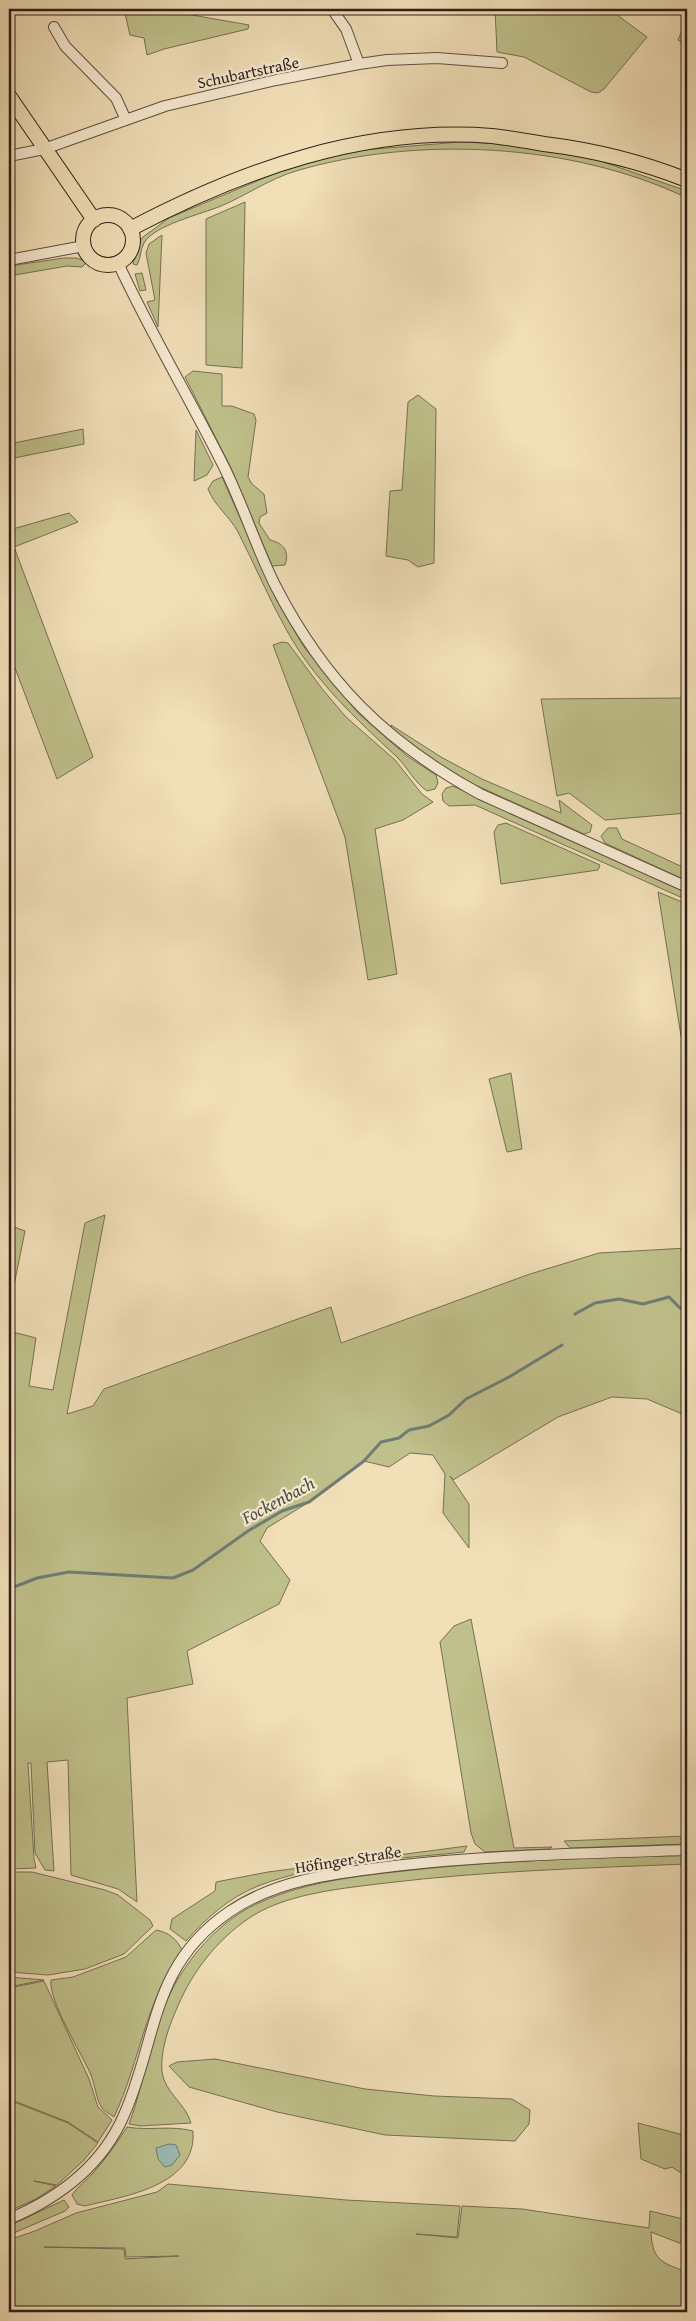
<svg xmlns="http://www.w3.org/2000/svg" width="696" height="2321" font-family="'Gentium Book Plus',serif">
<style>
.green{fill:#bfc08b;stroke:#767052;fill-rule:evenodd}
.water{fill:#9bbcb4;stroke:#6f7d76}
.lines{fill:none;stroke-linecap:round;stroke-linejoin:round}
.stream{stroke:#6f7d76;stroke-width:3}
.minor-casing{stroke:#5e4f42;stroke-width:12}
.major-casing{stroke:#2d1f1a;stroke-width:16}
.minor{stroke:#f6ead1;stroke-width:10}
.major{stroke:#f1dfb8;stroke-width:14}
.labels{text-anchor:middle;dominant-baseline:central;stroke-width:4.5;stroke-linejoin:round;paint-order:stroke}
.street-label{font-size:16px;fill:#2d1f1a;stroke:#f6ead1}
.water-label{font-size:18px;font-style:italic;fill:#4e4e48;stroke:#f6ead1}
</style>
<rect width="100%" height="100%" fill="#f1dfb8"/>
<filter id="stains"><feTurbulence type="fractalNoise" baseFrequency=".004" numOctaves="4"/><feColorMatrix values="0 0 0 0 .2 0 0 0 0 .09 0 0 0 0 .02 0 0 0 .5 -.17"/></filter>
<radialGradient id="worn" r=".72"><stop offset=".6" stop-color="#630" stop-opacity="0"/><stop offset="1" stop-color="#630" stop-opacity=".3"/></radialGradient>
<path class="green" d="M 124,9 L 158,9 L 249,25 L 248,29 L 164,49 L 147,55 L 144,38 L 130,35 Z
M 495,9 L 609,9 L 647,37 L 604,89 L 598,93 L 591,92 L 524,57 L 497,52 Z
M 684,26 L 687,26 L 687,45 L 678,40 Z
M 460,142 L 508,144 L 589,157 L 687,191 L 687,198 C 573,143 417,135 296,171 C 269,179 247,195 221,206 C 202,214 154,225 144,243 C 140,250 141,258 137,265 L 133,264 L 138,243 L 143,237 L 169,218 L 276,173 L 319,159 L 363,150 Z
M 245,202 L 242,368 L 206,365 L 206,219 Z
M 162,235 L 158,327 L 147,302 L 155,300 L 146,253 L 149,244 Z
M 64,258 L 77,258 L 87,262 L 82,267 L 67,266 L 9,276 L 9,266 Z
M 142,273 L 146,290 L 140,291 L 135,274 Z
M 193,371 L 222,374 L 222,406 L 232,406 L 254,414 L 256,420 L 248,477 L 252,484 L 264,494 L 267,513 L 260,517 L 259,523 L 270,540 C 283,543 290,551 285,565 L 272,566 L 231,468 L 185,377 Z
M 418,395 L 436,409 L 434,563 L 418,567 L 408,560 L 386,556 L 390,491 L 402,490 L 408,402 Z
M 83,429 L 84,444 L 9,459 L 9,444 Z
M 196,430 L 213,465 L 207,475 L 194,481 Z
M 222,477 L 277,601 L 304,647 L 358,713 L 407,756 L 436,775 L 438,783 L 435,789 L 427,791 C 415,783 407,767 397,757 C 356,719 315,681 287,631 C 269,599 255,565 238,532 C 230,517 214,505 208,489 L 213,481 Z
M 69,513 L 78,522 L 14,547 L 93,757 L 57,779 L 9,652 L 9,530 Z
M 282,642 L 288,643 L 323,690 L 346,717 L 395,760 L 422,794 L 433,802 L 403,820 L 375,829 L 397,974 L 368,980 L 345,837 L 273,645 Z
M 687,698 L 687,813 L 605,820 L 569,793 L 557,796 L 541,699 Z
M 391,725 L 441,757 L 482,779 L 561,813 L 559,800 L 592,825 L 590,832 L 584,834 L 473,784 L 432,760 L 392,730 Z
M 453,786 L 687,892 L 687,900 L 475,805 L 449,806 L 443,801 L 442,794 L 446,788 Z
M 506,823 L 600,865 L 598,870 L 501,884 L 494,832 L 498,825 Z
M 608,828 L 617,828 L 622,839 L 687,869 L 687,881 L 605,843 L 601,836 Z
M 658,892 L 682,902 L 687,930 L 687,1035 L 681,1036 Z
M 511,1073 L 522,1149 L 507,1152 L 489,1079 Z
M 105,1215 L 67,1414 L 93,1406 L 104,1389 L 331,1307 L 341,1343 L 530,1274 L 599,1253 L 687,1248 L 687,1416 L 647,1399 L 612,1397 L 558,1417 L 453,1480 L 450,1476 L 469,1504 L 469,1548 L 443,1513 L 445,1474 L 433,1455 L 410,1453 L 389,1467 L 364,1461 L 309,1502 L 267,1528 L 260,1541 L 290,1580 L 279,1604 L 187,1651 L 193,1684 L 127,1698 L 137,1902 L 118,1889 L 71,1875 L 68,1760 L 47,1762 L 54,1871 L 45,1870 L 35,1853 L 31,1763 L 28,1763 L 34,1859 L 36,1868 L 9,1869 L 9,1331 L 36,1338 L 29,1386 L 53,1390 L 85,1223 Z
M 9,1225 L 25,1231 L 9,1310 Z
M 471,1619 L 514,1848 L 552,1847 L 549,1849 L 485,1852 L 475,1844 L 471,1833 L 440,1642 L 454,1626 Z
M 687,1836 L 687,1844 L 570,1848 L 564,1841 Z
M 467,1846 L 464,1852 C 399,1859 319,1862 258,1886 C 230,1897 206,1918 186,1941 L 170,1929 L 172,1919 L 215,1891 L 216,1882 L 268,1872 Z
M 687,1855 L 687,1864 C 586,1868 486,1871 386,1883 C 345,1888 290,1893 254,1915 C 222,1935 197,1965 181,1999 C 171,2021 160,2047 162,2072 C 165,2093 186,2104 191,2123 L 140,2126 L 129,2124 C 148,2073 153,2013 185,1968 C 203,1941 230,1915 261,1902 C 306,1882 356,1876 404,1871 C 498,1860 593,1858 687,1855 Z
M 9,1872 L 32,1872 L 105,1890 L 118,1895 L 150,1920 L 153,1926 L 124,1954 L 85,1969 L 48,1975 L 9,1972 Z
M 156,1930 C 168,1932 177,1939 182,1950 C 144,2004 141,2059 114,2117 C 110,2114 105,2112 102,2108 C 96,2099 95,2085 91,2075 C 82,2054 48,2000 51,1980 L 73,1977 L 126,1957 Z
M 9,1977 L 44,1980 L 9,1987 Z
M 44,1981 L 89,2079 L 98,2107 L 112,2120 L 98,2142 L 68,2122 L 9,2099 L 9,1988 Z
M 215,2059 L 365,2089 L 434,2096 L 512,2099 L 530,2110 L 529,2124 L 515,2141 L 385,2135 L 277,2112 L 189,2087 L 169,2066 L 177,2062 Z
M 9,2100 L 68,2123 L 98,2143 L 84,2160 L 57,2185 L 34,2181 L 56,2186 L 36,2199 L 9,2211 Z
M 638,2123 L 687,2136 L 687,2177 L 672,2167 L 665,2169 L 641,2159 Z
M 127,2127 C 149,2131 171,2125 193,2131 C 197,2186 125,2196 85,2206 L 77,2204 L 72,2195 C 78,2186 87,2180 94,2172 C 106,2158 117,2143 127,2127 Z
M 168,2184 L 346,2200 L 460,2206 L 457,2237 L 416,2234 L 458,2238 L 462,2206 L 522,2209 L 649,2228 L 650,2211 L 687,2220 L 687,2246 L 651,2232 C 652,2261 663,2263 687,2272 L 687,2312 L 9,2312 L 9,2240 L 35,2231 L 76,2213 L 157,2192 ZM 44,2247 L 125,2248 L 126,2257 L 179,2256 L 125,2259 L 124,2249 Z
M 64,2200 L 69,2207 L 65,2211 L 9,2235 L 9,2226 Z"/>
<path class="water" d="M 169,2144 L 176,2145 L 180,2155 L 172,2165 L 165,2167 L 158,2159 L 156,2148 Z"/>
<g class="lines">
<path class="stream" d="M 575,1314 L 595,1303 L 619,1299 L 643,1304 L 669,1297 L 680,1308 L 687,1308
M 9,1589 L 37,1578 L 69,1572 L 173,1578 L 193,1570 L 248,1531 L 282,1511 L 309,1502 L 364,1461 L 381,1442 L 399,1438 L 409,1430 L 429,1426 L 449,1415 L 466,1399 L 509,1377 L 562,1345"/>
<defs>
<path id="minor" d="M 332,9 L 346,29 L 359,64
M 54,27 L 65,46 L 116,98 L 126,120
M 9,156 L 44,149 L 165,106 L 276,80 L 359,64 L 387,60 L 437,58 L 502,63
M 9,260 L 84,246
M 118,263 C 150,332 190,399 224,467 C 243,505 256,547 275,585 C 324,681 385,742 480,794 L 687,887
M 9,2219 C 59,2198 102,2166 124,2115 C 158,2038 150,1966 229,1912 C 277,1879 337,1873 394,1866 C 491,1855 589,1853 687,1850"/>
<path id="major" d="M 9,96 L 94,220
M83 240a25 25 0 1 1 50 0a25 25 0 1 1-50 0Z
M 130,229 C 242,170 364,126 492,136 C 509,138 527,141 544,144 C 593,150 642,162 687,180"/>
</defs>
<use href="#minor" class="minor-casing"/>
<use href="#major" class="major-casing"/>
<use href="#minor" class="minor"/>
<use href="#major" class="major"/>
</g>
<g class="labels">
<g class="street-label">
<text transform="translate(248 72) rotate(-12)">Schubartstraße</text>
<text transform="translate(348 1859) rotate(-9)">Höfinger Straße</text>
</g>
<g class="water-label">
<text transform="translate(278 1500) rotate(-28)">Fockenbach</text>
</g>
</g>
<rect width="696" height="2321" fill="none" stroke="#f1dfb8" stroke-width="30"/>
<rect x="10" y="10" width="676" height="2301" fill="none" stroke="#2d1f1a" stroke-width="2.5"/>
<rect x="15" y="15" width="666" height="2291" fill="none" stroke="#2d1f1a"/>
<rect width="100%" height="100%" filter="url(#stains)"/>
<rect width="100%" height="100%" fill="url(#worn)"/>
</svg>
